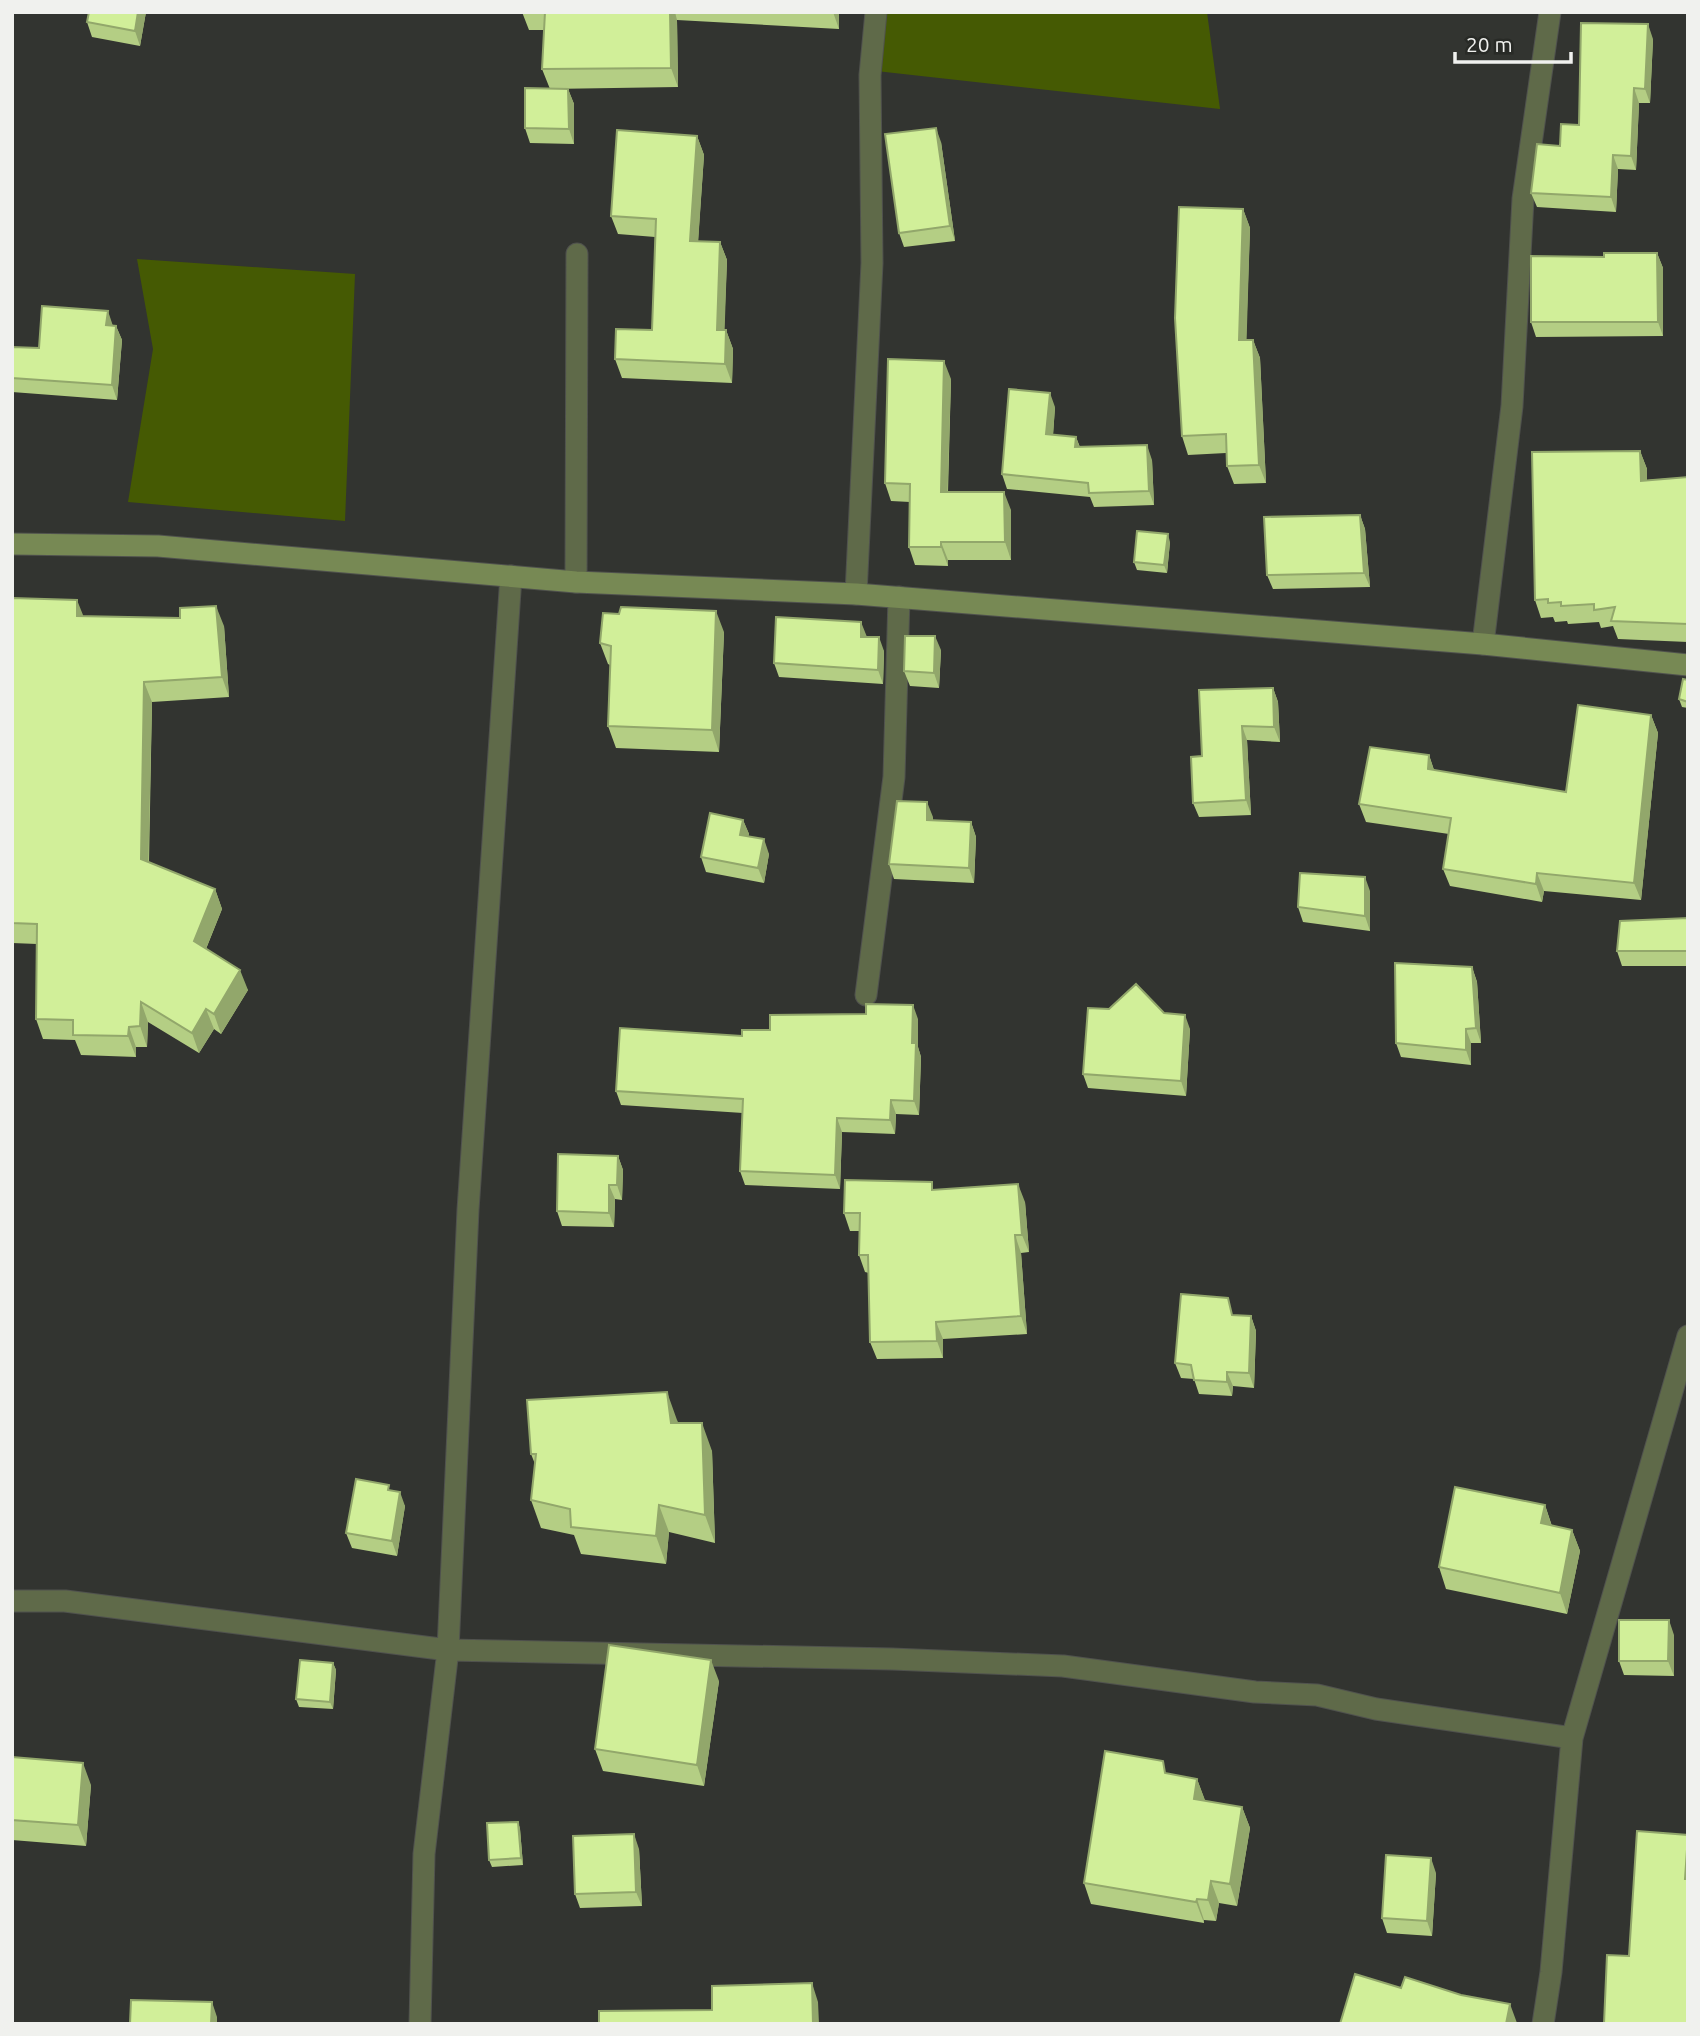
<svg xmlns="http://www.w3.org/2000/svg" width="1700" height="2036" font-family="Ubuntu,sans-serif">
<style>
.green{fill:#455a03}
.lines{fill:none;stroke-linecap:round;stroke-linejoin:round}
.lane-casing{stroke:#50524e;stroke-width:23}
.street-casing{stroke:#50524e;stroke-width:23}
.secondary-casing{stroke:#50524e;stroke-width:23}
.lane{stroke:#5f6a49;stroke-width:21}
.street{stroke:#5f6a49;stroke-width:21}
.secondary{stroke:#778954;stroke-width:21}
.wall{fill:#b4ce84}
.shaded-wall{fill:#92a76b}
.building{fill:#d1ef99;stroke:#92a76b;stroke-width:2}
</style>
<rect width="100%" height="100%" fill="#323430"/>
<path class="green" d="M 872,12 L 1207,12 L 1220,109 L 867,70 Z
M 137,259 L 355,274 L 345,521 L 128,502 L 153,349 Z"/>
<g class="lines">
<defs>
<path id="lane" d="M 576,582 L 577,254
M 866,995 L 894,777 L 899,597"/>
<path id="street" d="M 856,594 L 872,263 L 870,75 L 876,12
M 1483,644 L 1512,406 L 1523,199 L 1550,12
M 12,1601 L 65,1601 L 448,1650 L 892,1659 L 1063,1666 L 1255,1692 L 1317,1695 L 1376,1709 L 1572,1738
M 420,2024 L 424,1854 L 448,1650 L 468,1210 L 511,576
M 1543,2024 L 1551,1972 L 1572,1738 L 1688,1336"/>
<path id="secondary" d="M 12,544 L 158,546 L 576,582 L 856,594 L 1483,644 L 1688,665"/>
</defs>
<use href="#lane" class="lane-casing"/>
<use href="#street" class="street-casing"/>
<use href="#secondary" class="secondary-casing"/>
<use href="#lane" class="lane"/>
<use href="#street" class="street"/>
<use href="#secondary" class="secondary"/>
</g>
<path class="wall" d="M 146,12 L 140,46 L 92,37 L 87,22 Z
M 522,12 L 839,12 L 839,29 L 677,20 L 678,87 L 550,89 L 542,69 L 544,30 L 529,30 Z
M 1653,39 L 1650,103 L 1639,103 L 1636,170 L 1618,169 L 1616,212 L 1537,207 L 1531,193 L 1560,146 Z
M 568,89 L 574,104 L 574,144 L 530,143 L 525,128 Z
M 697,136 L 704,155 L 698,241 L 720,242 L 727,260 L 724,330 L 726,330 L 733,349 L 732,383 L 622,378 L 615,359 L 652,330 L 655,237 L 618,234 L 611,216 Z
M 941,142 L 955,241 L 904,247 L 899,233 Z
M 1243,209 L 1250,228 L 1246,340 L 1253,340 L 1260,358 L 1266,483 L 1234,484 L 1227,466 L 1226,453 L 1188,455 L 1182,436 Z
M 1657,253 L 1663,268 L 1663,336 L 1536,337 L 1531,322 L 1604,257 Z
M 113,325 L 116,326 L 122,340 L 117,400 L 12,392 L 12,347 L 39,348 Z
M 951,379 L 948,492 L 1011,510 L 1011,560 L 948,560 L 948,566 L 915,565 L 909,547 L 910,502 L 891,501 L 885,483 Z
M 1055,407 L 1053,435 L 1076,437 L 1080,447 L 1152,460 L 1154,505 L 1094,507 L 1090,497 L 1007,489 L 1002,474 Z
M 1640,451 L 1647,469 L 1647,480 L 1688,477 L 1688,642 L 1618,639 L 1613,626 L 1601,628 L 1599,622 L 1568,624 L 1567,621 L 1555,622 L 1553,617 L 1541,618 L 1535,600 Z
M 1360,515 L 1365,529 L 1370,587 L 1273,589 L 1267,575 Z
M 1170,542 L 1167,573 L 1137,570 L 1134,562 Z
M 12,598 L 83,616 L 224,626 L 229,697 L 152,702 L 149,862 L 215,889 L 222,909 L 206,949 L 248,990 L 221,1034 L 214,1029 L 199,1053 L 148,1022 L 147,1047 L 136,1047 L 136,1057 L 81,1055 L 75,1040 L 43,1039 L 36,1019 L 37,944 L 12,943 Z
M 724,632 L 719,752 L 616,748 L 608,726 L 610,665 L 608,664 L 600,643 Z
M 867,637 L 884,651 L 883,684 L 779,677 L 774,663 Z
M 941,650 L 939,688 L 910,686 L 904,671 Z
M 1688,680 L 1688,708 L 1682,707 L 1679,699 Z
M 1273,688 L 1278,702 L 1280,742 L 1247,740 L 1251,815 L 1199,817 L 1193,803 L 1202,756 Z
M 1651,715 L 1658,733 L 1641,900 L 1544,891 L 1542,902 L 1450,886 L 1443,869 L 1449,834 L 1366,822 L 1359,804 L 1429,755 L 1434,770 L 1566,792 Z
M 933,817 L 933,820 L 971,822 L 976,837 L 974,883 L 894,879 L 889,864 Z
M 743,820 L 749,834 L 748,836 L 769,854 L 764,883 L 706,872 L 701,857 Z
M 1370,891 L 1370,931 L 1303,922 L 1298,907 Z
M 1688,918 L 1688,966 L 1622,966 L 1617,951 Z
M 1472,967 L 1477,982 L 1481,1043 L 1471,1043 L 1471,1065 L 1401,1057 L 1396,1043 Z
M 1109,1009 L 1164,1013 L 1190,1029 L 1186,1096 L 1088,1088 L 1083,1074 Z
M 918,1019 L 918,1047 L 921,1057 L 919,1115 L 896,1114 L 895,1134 L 842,1132 L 840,1189 L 745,1185 L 740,1171 L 743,1113 L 621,1105 L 616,1091 L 742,1036 L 770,1030 Z
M 618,1156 L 623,1170 L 622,1200 L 615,1199 L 614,1227 L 562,1226 L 557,1211 Z
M 935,1190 L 1025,1202 L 1029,1252 L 1021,1253 L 1027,1334 L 943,1339 L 943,1358 L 877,1359 L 870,1342 L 869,1273 L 865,1272 L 859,1255 L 860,1231 L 850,1231 L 844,1213 Z
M 1234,1315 L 1251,1316 L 1256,1331 L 1254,1388 L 1233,1386 L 1232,1396 L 1199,1394 L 1194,1379 L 1181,1378 L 1175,1363 Z
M 677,1420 L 678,1423 L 712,1451 L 715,1543 L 669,1532 L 666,1564 L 581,1554 L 574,1535 L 541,1528 L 531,1500 L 535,1464 L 531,1454 Z
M 391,1490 L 405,1506 L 397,1556 L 352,1548 L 346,1533 Z
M 1545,1505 L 1552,1526 L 1572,1530 L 1580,1551 L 1567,1614 L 1446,1589 L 1439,1567 Z
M 1674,1635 L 1674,1676 L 1624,1675 L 1619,1661 Z
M 333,1663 L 336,1670 L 333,1709 L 299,1707 L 296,1699 Z
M 719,1681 L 704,1786 L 603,1771 L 595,1749 Z
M 12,1757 L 91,1785 L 86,1846 L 12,1840 Z
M 1168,1774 L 1197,1779 L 1205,1801 L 1242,1807 L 1250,1828 L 1237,1906 L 1219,1903 L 1216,1921 L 1204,1920 L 1204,1923 L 1091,1904 L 1084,1883 Z
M 518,1822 L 520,1829 L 523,1865 L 492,1867 L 489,1860 Z
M 639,1849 L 642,1906 L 580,1908 L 575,1894 Z
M 1436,1873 L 1432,1936 L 1387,1933 L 1382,1918 Z"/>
<path class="shaded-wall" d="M 138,12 L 146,12 L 140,46 L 135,31 Z
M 670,12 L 675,12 L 677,20 L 678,87 L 671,68 Z
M 833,12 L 839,12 L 839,29 Z
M 1648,24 L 1653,39 L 1650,103 L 1645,89 Z
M 1634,88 L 1639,103 L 1636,170 L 1631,156 Z
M 568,89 L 574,104 L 574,144 L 569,129 Z
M 936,128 L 941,142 L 955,241 L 950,226 Z
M 697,136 L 704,155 L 697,259 L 690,241 Z
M 1613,155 L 1618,169 L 1616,212 L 1611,197 Z
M 1243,209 L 1250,228 L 1246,359 L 1239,340 Z
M 720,242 L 727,260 L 724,348 L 717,330 Z
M 1657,253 L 1663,268 L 1663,336 L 1658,322 Z
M 108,311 L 113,326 L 106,325 Z
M 116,326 L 122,340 L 117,400 L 112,385 Z
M 726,330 L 733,349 L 732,383 L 725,364 Z
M 1253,340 L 1260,358 L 1266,483 L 1259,465 Z
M 944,361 L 951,379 L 947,510 L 941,492 Z
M 1050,393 L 1055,407 L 1052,449 L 1046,434 Z
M 1076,437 L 1081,451 L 1075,447 Z
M 1147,445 L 1152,460 L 1154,505 L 1149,491 Z
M 1640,451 L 1647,469 L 1647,499 L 1641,481 Z
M 1004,492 L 1011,510 L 1011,560 L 1005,542 Z
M 1360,515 L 1365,529 L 1370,587 L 1364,573 Z
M 1168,534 L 1170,542 L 1167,573 L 1164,565 Z
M 941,542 L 948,560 L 948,566 L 941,547 Z
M 77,600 L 85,620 L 77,616 Z
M 216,606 L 224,626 L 229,697 L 222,677 Z
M 716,611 L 724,632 L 719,752 L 712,730 Z
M 861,622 L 867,637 L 861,637 Z
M 935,636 L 941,650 L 939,688 L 934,673 Z
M 879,637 L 884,651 L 883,684 L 878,670 Z
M 144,682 L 152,702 L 148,879 L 141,859 Z
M 1273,688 L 1278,702 L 1280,742 L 1274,727 Z
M 1651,715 L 1658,733 L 1641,900 L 1634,883 Z
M 1242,726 L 1247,740 L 1251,815 L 1246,800 Z
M 1429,755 L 1435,773 L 1428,769 Z
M 927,802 L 933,817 L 932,835 L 927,820 Z
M 743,820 L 749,834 L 746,849 L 740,835 Z
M 971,822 L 976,837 L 974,883 L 969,868 Z
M 764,839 L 769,854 L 764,883 L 758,868 Z
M 1537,873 L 1544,891 L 1542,902 L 1536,884 Z
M 1365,877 L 1370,891 L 1370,931 L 1365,916 Z
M 215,889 L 222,909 L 201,961 L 194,941 Z
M 1472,967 L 1477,982 L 1481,1043 L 1476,1028 Z
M 240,970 L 248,990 L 221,1034 L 214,1014 Z
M 141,1002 L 148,1022 L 147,1047 L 140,1026 Z
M 913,1005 L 918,1019 L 918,1047 L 921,1057 L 919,1115 L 914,1101 L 912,1043 Z
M 206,1009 L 214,1029 L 199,1053 L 192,1033 Z
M 1185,1015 L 1190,1029 L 1186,1096 L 1181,1081 Z
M 129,1027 L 136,1047 L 136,1057 L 128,1036 Z
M 1466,1029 L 1471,1043 L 1471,1065 L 1466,1050 Z
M 891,1100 L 896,1114 L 895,1134 L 890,1120 Z
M 837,1118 L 842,1132 L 840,1189 L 835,1175 Z
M 618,1156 L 623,1170 L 622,1200 L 617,1185 Z
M 1018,1184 L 1025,1202 L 1029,1252 L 1022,1235 Z
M 609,1185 L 615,1199 L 614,1227 L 609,1213 Z
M 1015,1235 L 1021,1253 L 1027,1334 L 1021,1316 Z
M 1251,1316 L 1256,1331 L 1254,1388 L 1249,1373 Z
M 936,1322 L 943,1339 L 943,1358 L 937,1341 Z
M 1227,1372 L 1233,1386 L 1232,1396 L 1227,1382 Z
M 667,1392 L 677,1420 L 681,1451 L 671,1423 Z
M 702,1423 L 712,1451 L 715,1543 L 705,1515 Z
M 400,1492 L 405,1506 L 397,1556 L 392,1541 Z
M 659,1505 L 669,1532 L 666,1564 L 656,1536 Z
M 1545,1505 L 1552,1527 L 1541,1523 Z
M 1572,1530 L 1580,1551 L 1567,1614 L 1560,1593 Z
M 1669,1620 L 1674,1635 L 1674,1676 L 1668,1661 Z
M 711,1660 L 719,1681 L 704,1786 L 697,1765 Z
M 333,1663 L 336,1670 L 333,1709 L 330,1702 Z
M 83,1763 L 91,1785 L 86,1846 L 78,1825 Z
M 1197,1779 L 1205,1800 L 1202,1821 L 1194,1799 Z
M 1242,1807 L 1250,1828 L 1237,1906 L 1230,1884 Z
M 518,1822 L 520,1829 L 523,1865 L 521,1858 Z
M 634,1834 L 639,1849 L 642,1906 L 636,1892 Z
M 1688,1837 L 1688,1886 L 1685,1879 Z
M 1431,1858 L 1436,1873 L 1432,1936 L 1427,1921 Z
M 1211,1881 L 1219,1903 L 1216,1921 L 1208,1900 Z
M 1197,1899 L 1204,1920 L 1204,1923 L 1196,1902 Z
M 812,1983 L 818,2002 L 819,2024 L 813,2024 Z
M 212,2002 L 217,2017 L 217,2024 L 211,2024 Z
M 1510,2004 L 1517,2023 L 1517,2024 L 1506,2024 Z"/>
<path class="building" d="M 89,12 L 138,12 L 135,31 L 87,22 Z
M 545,12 L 670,12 L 671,68 L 542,69 Z
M 1581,23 L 1648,24 L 1645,89 L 1634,88 L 1631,156 L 1613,155 L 1611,197 L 1531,193 L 1537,144 L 1560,146 L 1561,124 L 1579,125 Z
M 525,88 L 568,89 L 569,129 L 525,128 Z
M 936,128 L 950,226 L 899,233 L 885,134 Z
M 617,130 L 697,136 L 690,241 L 720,242 L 717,330 L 726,330 L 725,364 L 615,359 L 616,329 L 652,330 L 656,219 L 611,216 Z
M 1179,207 L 1243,209 L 1239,340 L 1253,340 L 1259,465 L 1227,466 L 1226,434 L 1182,436 L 1175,318 Z
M 1604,253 L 1657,253 L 1658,322 L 1531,322 L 1531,256 L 1604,257 Z
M 42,306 L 108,311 L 106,325 L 116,326 L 112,385 L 12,378 L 12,347 L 39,348 Z
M 888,359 L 944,361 L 941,492 L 1004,492 L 1005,542 L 941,542 L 941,547 L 909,547 L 910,484 L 885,483 Z
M 1009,389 L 1050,393 L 1046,434 L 1076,437 L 1075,447 L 1147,445 L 1149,491 L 1089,493 L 1088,483 L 1002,474 Z
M 1640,451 L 1641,481 L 1688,477 L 1688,624 L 1611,621 L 1615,607 L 1594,610 L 1594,604 L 1561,606 L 1561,602 L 1548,603 L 1548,599 L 1535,600 L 1532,452 Z
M 1360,515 L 1364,573 L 1267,575 L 1264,517 Z
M 1137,531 L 1168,534 L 1164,565 L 1134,562 Z
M 12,598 L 77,600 L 77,616 L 180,618 L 180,608 L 216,606 L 222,677 L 144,682 L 141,859 L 215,889 L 194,941 L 240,970 L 214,1014 L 206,1009 L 192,1033 L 141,1002 L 140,1026 L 129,1027 L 128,1036 L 73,1035 L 73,1020 L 36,1019 L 37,924 L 12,923 Z
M 621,607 L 716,611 L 712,730 L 608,726 L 611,646 L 600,643 L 603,613 L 619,614 Z
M 776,617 L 861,622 L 861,637 L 879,637 L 878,670 L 774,663 Z
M 905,636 L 935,636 L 934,673 L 904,671 Z
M 1683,679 L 1688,680 L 1688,702 L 1679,699 Z
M 1273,688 L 1274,727 L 1242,726 L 1246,800 L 1193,803 L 1191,757 L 1202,756 L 1199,690 Z
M 1578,705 L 1651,715 L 1634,883 L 1537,873 L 1536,884 L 1443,869 L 1451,818 L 1359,804 L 1370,747 L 1429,755 L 1428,769 L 1566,792 Z
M 897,801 L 927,802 L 927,820 L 971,822 L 969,868 L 889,864 Z
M 710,813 L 743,820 L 740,835 L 764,839 L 758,868 L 701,857 Z
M 1300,873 L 1365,877 L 1365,916 L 1298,907 Z
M 1688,918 L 1688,951 L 1617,951 L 1620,921 Z
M 1395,963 L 1472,967 L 1476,1028 L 1466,1029 L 1466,1050 L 1396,1043 Z
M 1136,984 L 1164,1013 L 1185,1015 L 1181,1081 L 1083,1074 L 1088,1008 L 1109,1009 Z
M 866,1004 L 913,1005 L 912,1043 L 916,1043 L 914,1101 L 891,1100 L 890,1120 L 837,1118 L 835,1175 L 740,1171 L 743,1099 L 616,1091 L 620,1028 L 742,1036 L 742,1030 L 770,1030 L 770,1015 L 866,1014 Z
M 558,1154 L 618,1156 L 617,1185 L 609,1185 L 609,1213 L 557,1211 Z
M 845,1180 L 932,1182 L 932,1190 L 1018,1184 L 1022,1235 L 1015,1235 L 1021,1316 L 936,1322 L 937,1341 L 870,1342 L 868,1255 L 859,1255 L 860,1213 L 844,1213 Z
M 1181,1294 L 1228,1298 L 1232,1315 L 1251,1316 L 1249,1373 L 1227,1372 L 1227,1382 L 1194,1380 L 1191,1365 L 1175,1363 Z
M 667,1392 L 671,1423 L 702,1423 L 705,1515 L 659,1505 L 656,1536 L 571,1527 L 570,1509 L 531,1500 L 536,1454 L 531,1454 L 527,1400 Z
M 356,1479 L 389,1485 L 388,1490 L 400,1492 L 392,1541 L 346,1533 Z
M 1455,1487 L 1545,1505 L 1541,1523 L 1572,1530 L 1560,1593 L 1439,1567 Z
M 1619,1620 L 1669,1620 L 1668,1661 L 1619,1661 Z
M 609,1645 L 711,1660 L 697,1765 L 595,1749 Z
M 300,1660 L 333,1663 L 330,1702 L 296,1699 Z
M 1105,1751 L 1163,1761 L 1165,1773 L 1197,1779 L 1194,1799 L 1242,1807 L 1230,1884 L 1211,1881 L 1208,1900 L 1197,1899 L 1196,1902 L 1084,1883 Z
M 12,1757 L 83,1763 L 78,1825 L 12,1820 Z
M 518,1822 L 521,1858 L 489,1860 L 487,1823 Z
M 1637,1831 L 1688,1835 L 1685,1879 L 1688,1879 L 1688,2024 L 1604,2024 L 1607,1955 L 1629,1956 Z
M 634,1834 L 636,1892 L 575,1894 L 573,1836 Z
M 1386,1855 L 1431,1858 L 1427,1921 L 1382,1918 Z
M 1355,1974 L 1401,1988 L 1405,1977 L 1461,1995 L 1510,2004 L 1506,2024 L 1340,2024 Z
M 812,1983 L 813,2024 L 599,2024 L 599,2011 L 712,2010 L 712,1986 Z
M 131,2000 L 212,2002 L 211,2024 L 130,2024 Z"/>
<rect width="1700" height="2036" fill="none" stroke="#f0f1ee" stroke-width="28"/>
<path d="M1455 52v10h116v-10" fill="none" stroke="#f0f1ee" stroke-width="3.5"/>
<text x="1466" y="52" font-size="21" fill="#f0f1ee" stroke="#282a26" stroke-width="5" paint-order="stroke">20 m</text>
</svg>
